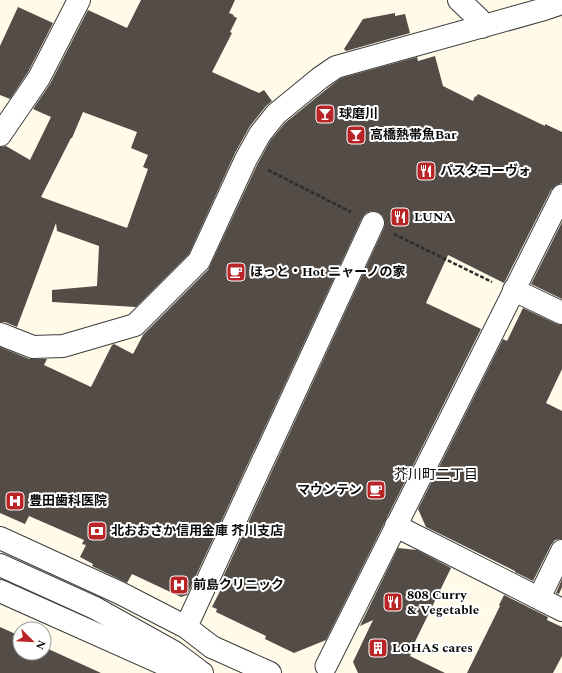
<svg xmlns="http://www.w3.org/2000/svg" width="562" height="673" font-family="Spectral,'Noto Sans JP',serif">
<style>
.building{fill:#534c47;fill-rule:evenodd}
.lines{fill:none;stroke-linecap:round;stroke-linejoin:round}
.pedestrian-casing{stroke:#3d3d3d;stroke-width:23}
.minor-casing{stroke:#3d3d3d;stroke-width:24}
.tertiary-casing{stroke:#3d3d3d;stroke-width:24}
.path{stroke:#2c2c2c;stroke-width:2.5;stroke-dasharray:4 2;stroke-linecap:butt}
.pedestrian{stroke:#fff;stroke-width:21}
.minor{stroke:#fff;stroke-width:22}
.tertiary{stroke:#fff;stroke-width:22}
.labels{text-anchor:middle;dominant-baseline:central;stroke-width:4;stroke-linejoin:round;paint-order:stroke}
.poi-label{font-size:13px;font-weight:bold;fill:#0a0a0a;stroke:#fff;text-anchor:start}
.neighbourhood-label{font-size:14px;fill:#0a0a0a;stroke:#fff}
</style>
<rect width="100%" height="100%" fill="#fffbe8"/>
<path class="building" d="M 141,0 L 235,0 L 229,13 L 234,15 L 233,16 L 237,18 L 230,32 L 232,33 L 212,72 L 259,93 L 264,90 L 272,101 L 266,106 L 250,126 L 235,153 L 189,254 L 136,307 L 52,302 L 52,290 L 97,286 L 99,246 L 57,231 L 56,223 L 17,327 L 5,322 L 0,322 L 0,147 L 6,146 L 30,160 L 51,117 L 33,109 L 50,84 L 88,10 L 127,28 ZM 83,112 L 137,132 L 131,148 L 148,155 L 143,167 L 148,169 L 127,228 L 41,197 L 71,138 L 72,138 Z
M 18,7 L 53,23 L 28,72 L 10,99 L 0,95 L 0,46 Z
M 395,13 L 395,16 L 405,14 L 410,33 L 346,51 L 344,49 L 363,19 Z
M 435,56 L 443,86 L 473,101 L 475,96 L 476,97 L 478,94 L 545,126 L 545,124 L 562,132 L 562,183 L 556,185 L 551,190 L 504,283 L 448,255 L 426,303 L 481,329 L 326,640 L 294,653 L 265,639 L 266,636 L 216,612 L 217,609 L 212,607 L 222,587 L 218,588 L 384,228 L 385,222 L 383,216 L 378,212 L 371,211 L 366,213 L 362,218 L 187,595 L 181,597 L 132,574 L 127,583 L 92,566 L 93,564 L 80,557 L 86,545 L 82,544 L 84,540 L 29,516 L 25,524 L 0,513 L 0,347 L 29,359 L 47,359 L 44,365 L 91,387 L 112,345 L 114,344 L 133,354 L 143,335 L 208,270 L 257,165 L 270,141 L 285,123 L 328,88 L 341,78 L 417,57 L 418,61 Z
M 562,222 L 562,299 L 531,284 Z
M 523,308 L 557,324 L 562,325 L 562,369 L 546,403 L 562,411 L 562,539 L 555,540 L 551,545 L 533,581 L 515,572 L 515,571 L 426,527 L 418,509 L 503,339 L 507,341 Z
M 398,548 L 417,550 L 451,568 L 409,654 L 411,654 L 410,656 L 445,673 L 358,673 L 353,662 L 373,620 L 360,626 Z
M 562,579 L 562,587 L 559,594 L 556,593 Z
M 504,595 L 548,617 L 547,620 L 562,627 L 562,656 L 553,673 L 467,673 L 500,606 L 499,605 Z
M 0,627 L 20,636 L 20,653 L 44,653 L 44,647 L 101,673 L 0,673 Z"/>
<g class="lines">
<defs>
<path id="pedestrian" d="M 326,666 L 562,195"/>
<path id="minor" d="M 459,0 L 479,19 L 482,27
M 0,135 L 39,78 L 79,0
M 514,290 L 562,313
M 0,334 L 33,347 L 63,346 L 135,325 L 199,261 L 246,159 L 260,134 L 276,114 L 320,78 L 336,67 L 541,10 L 562,3
M 396,526 L 562,610
M 0,538 L 120,593 L 186,627 L 212,647
M 0,591 L 168,666 L 200,672
M 539,598 L 562,551
M 95,608 L 174,652 L 198,670
M 186,627 L 373,223"/>
<path id="tertiary" d="M 0,565 L 95,608
M 212,647 L 270,673
M 200,672 L 202,673"/>
</defs>
<use href="#pedestrian" class="pedestrian-casing"/>
<use href="#minor" class="minor-casing"/>
<use href="#tertiary" class="tertiary-casing"/>
<path class="path" d="M 268,170 L 351,212
M 394,234 L 492,282"/>
<use href="#pedestrian" class="pedestrian"/>
<use href="#minor" class="minor"/>
<use href="#tertiary" class="tertiary"/>
</g>
<defs>
<symbol id="bar-square" viewBox="-11 -11 22 22"><rect x="-9" y="-9" width="18" height="18" rx="4" fill="#b92426" stroke="#fff"/><path d="M-6-5H6L.8 .8V4.5H3.5V6h-7V4.5H-.8V.8Z" fill="#fff"/></symbol>
<symbol id="restaurant-square" viewBox="-11 -11 22 22"><rect x="-9" y="-9" width="18" height="18" rx="4" fill="#b92426" stroke="#fff"/><path d="M-5-6h1v4h1v-4h1v4h1v-4h1v5L-1.5 .5V6h-2V.5L-5-1ZM5-6V6H3V1.5H1.5Q1.5-4 5-6Z" fill="#fff"/></symbol>
<symbol id="cafe-square" viewBox="-11 -11 22 22"><rect x="-9" y="-9" width="18" height="18" rx="4" fill="#b92426" stroke="#fff"/><path d="M-5.5-4.5H6V0H3Q3 3.5 0 3.5H-2.5Q-5.5 3.5-5.5 0ZM3-3.2v2h1.7v-2ZM-6 4.5H4V6H-6Z" fill="#fff"/></symbol>
<symbol id="hospital-square" viewBox="-11 -11 22 22"><rect x="-9" y="-9" width="18" height="18" rx="4" fill="#b92426" stroke="#fff"/><path d="M-5-5h3v3.5h4V-5h3V5h-3V1.5h-4V5h-3Z" fill="#fff"/></symbol>
<symbol id="bank-square" viewBox="-11 -11 22 22"><rect x="-9" y="-9" width="18" height="18" rx="4" fill="#b92426" stroke="#fff"/><path d="M-6-4H6V4H-6ZM0-2.3a2.3 2.3 0 1 0 0 4.6a2.3 2.3 0 1 0 0-4.6Z" fill="#fff"/></symbol>
<symbol id="building-square" viewBox="-11 -11 22 22"><rect x="-9" y="-9" width="18" height="18" rx="4" fill="#b92426" stroke="#fff"/><path d="M-4-6H4V6H1V3H-1V6H-4ZM-2.5-4.3h1.7v1.8h-1.7ZM.8-4.3h1.7v1.8H.8ZM-2.5-1h1.7V.8h-1.7ZM.8-1h1.7V.8H.8Z" fill="#fff"/></symbol>
</defs>
<g fill-rule="evenodd">
<use href="#bar-square" x="314" y="103" width="22" height="22"/>
<use href="#bar-square" x="345" y="124" width="22" height="22"/>
<use href="#restaurant-square" x="415" y="160" width="22" height="22"/>
<use href="#restaurant-square" x="389" y="206" width="22" height="22"/>
<use href="#cafe-square" x="225" y="261" width="22" height="22"/>
<use href="#cafe-square" x="365" y="479" width="22" height="22"/>
<use href="#hospital-square" x="4" y="490" width="22" height="22"/>
<use href="#bank-square" x="86" y="520" width="22" height="22"/>
<use href="#hospital-square" x="168" y="574" width="22" height="22"/>
<use href="#restaurant-square" x="382" y="591" width="22" height="22"/>
<use href="#building-square" x="367" y="637" width="22" height="22"/>
</g>
<g class="labels">
<g class="poi-label">
<text x="339" y="114">球磨川</text>
<text x="370" y="135">高橋熱帯魚Bar</text>
<text x="440" y="171">パスタコーヴォ</text>
<text x="414" y="217">LUNA</text>
<text x="250" y="272">ほっと・Hot ニャーノの家</text>
<text x="362" y="490" text-anchor="end">マウンテン</text>
<text x="29" y="501">豊田歯科医院</text>
<text x="111" y="531">北おおさか信用金庫 芥川支店</text>
<text x="193" y="585">前島クリニック</text>
<text x="407" y="595">808 Curry<tspan x="407" dy="15">&amp; Vegetable</tspan></text>
<text x="392" y="648">LOHAS cares</text>
</g>
<g class="neighbourhood-label">
<text x="436" y="474">芥川町二丁目</text>
</g>
</g>
<g transform="translate(32 641) rotate(114)"><circle r="19" fill="#ffffff" stroke="#9d9d9d"/>
<path d="M0-3L7 15L0 10L-7 15Z" fill="#b92426"/>
<text y="-6" font-size="11" font-weight="bold" text-anchor="middle" fill="#0a0a0a">N</text>
</g>
</svg>
